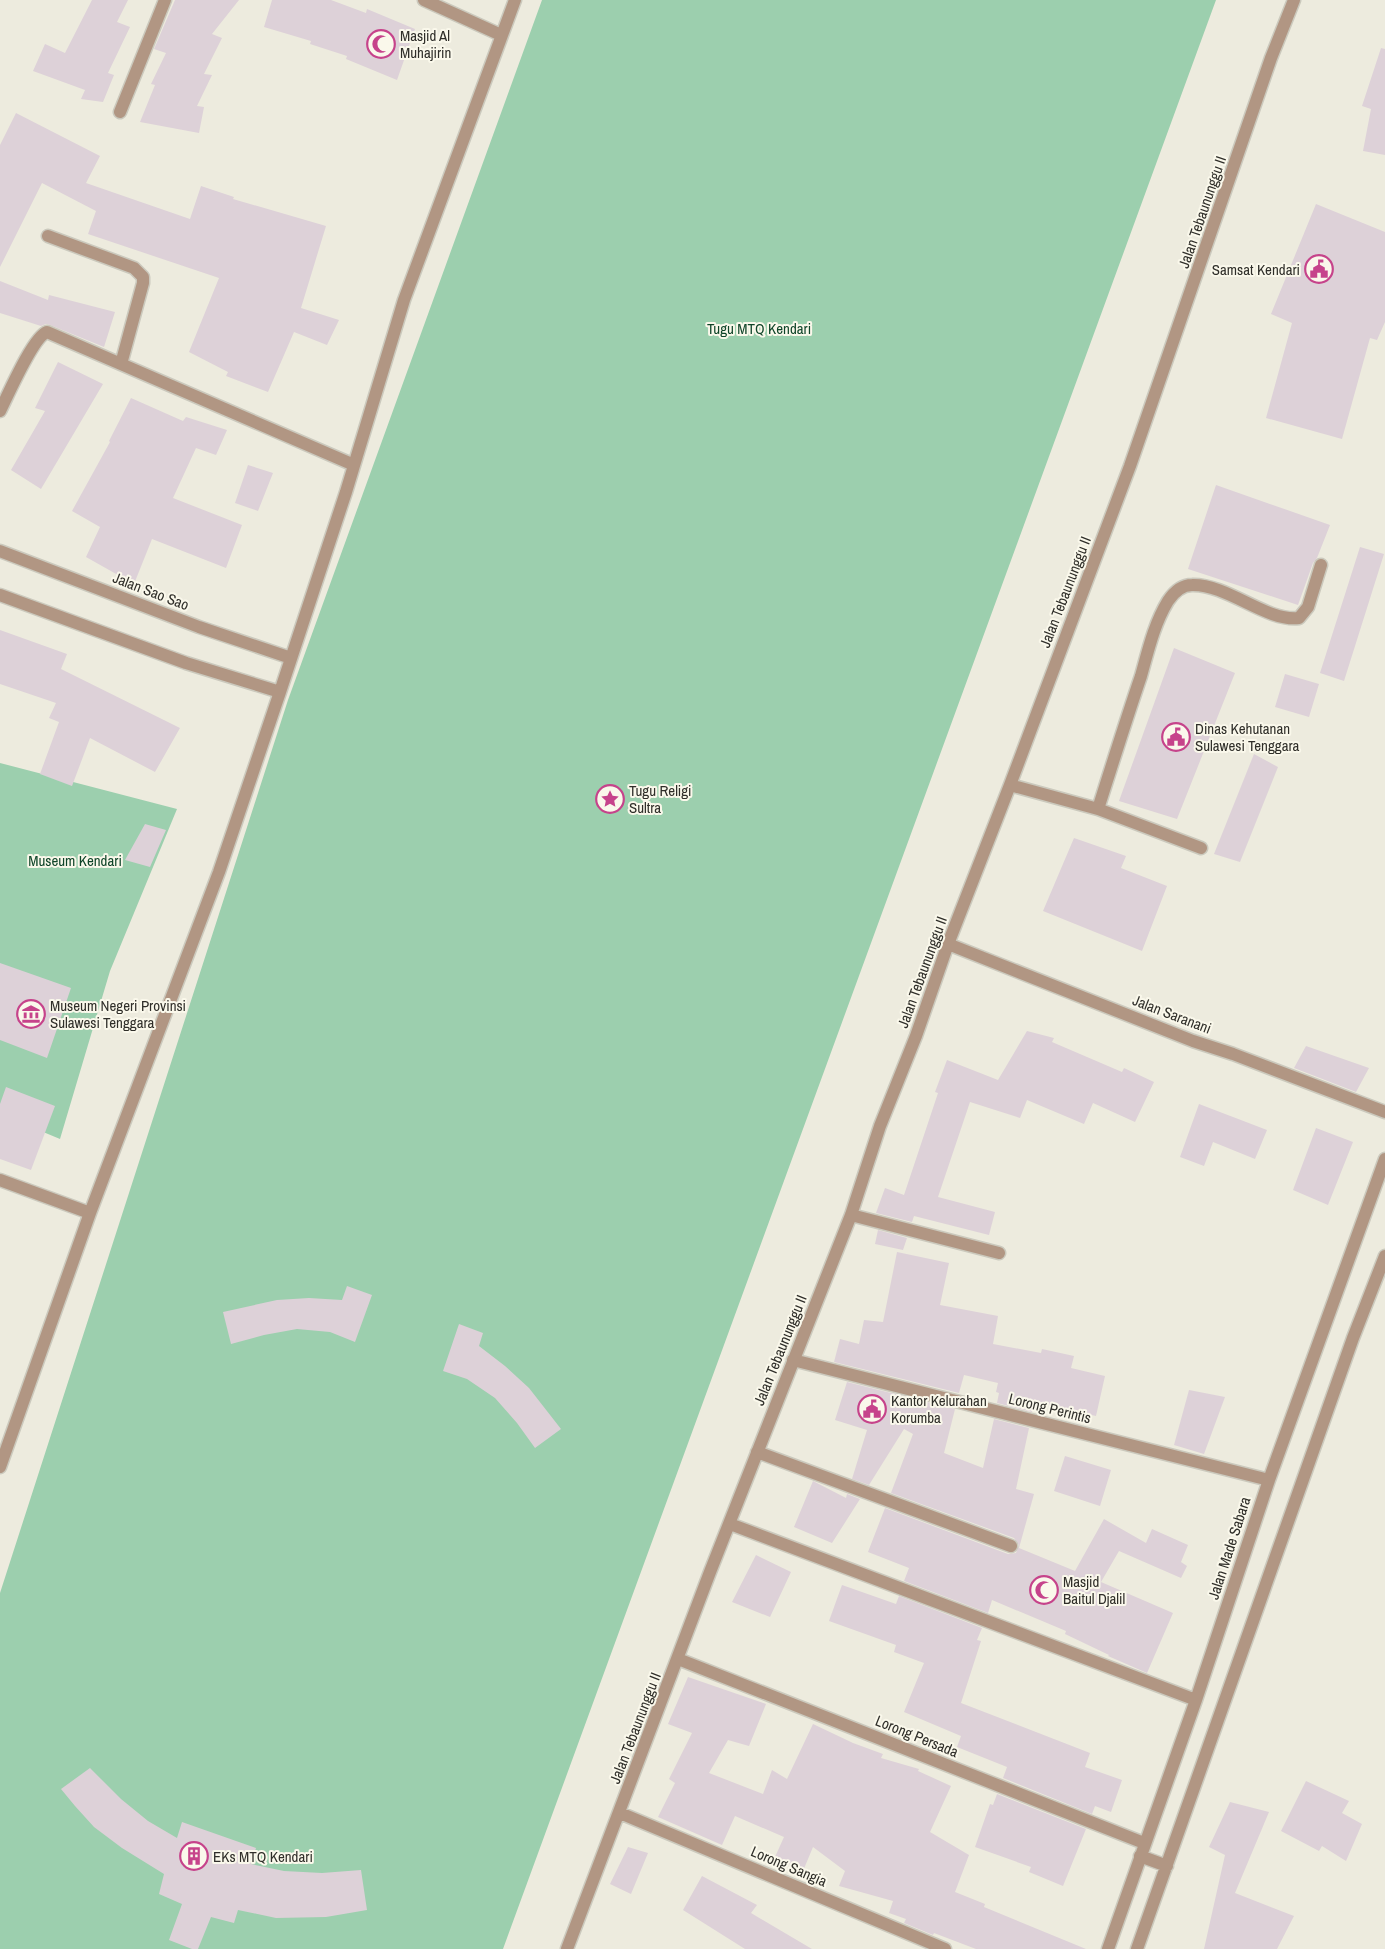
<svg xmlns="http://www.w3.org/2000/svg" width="1385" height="1949" font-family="'Archivo Narrow',sans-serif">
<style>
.green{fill:#9ccfae}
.building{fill:#ddd1d8}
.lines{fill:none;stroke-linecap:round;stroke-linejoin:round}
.minor-casing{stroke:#cbc9bd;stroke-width:15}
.minor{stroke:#b19683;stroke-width:12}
.labels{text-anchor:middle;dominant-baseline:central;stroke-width:4;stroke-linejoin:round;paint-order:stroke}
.poi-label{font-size:15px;fill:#2f2e29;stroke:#faf8eb;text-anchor:start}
.street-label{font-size:15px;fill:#2f2e29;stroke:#faf8eb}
.park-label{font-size:15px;fill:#0e4428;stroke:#faf8eb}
</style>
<rect width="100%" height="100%" fill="#edebde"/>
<path class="green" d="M 542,0 L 1216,0 L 503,1949 L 0,1949 L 0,1593 L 288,700 Z
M 0,763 L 177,809 L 110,971 L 60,1139 L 0,1114 Z"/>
<path class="building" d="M 92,0 L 128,0 L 117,22 L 130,27 L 108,73 L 114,75 L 103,102 L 81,99 L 85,90 L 33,71 L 45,44 L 65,53 Z
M 175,0 L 239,0 L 212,34 L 222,38 L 204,74 L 212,75 L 197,106 L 204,107 L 199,133 L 140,122 L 155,85 L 151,84 L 166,53 L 154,49 Z
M 272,0 L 331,0 L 366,13 L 367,9 L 415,29 L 397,80 L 346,59 L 347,56 L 310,44 L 311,41 L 264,27 Z
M 1381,48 L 1385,49 L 1385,155 L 1363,151 L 1371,109 L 1362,106 Z
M 16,113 L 100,156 L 86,183 L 190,219 L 201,186 L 234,197 L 233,199 L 326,226 L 301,308 L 339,320 L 327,345 L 294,332 L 268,392 L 226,376 L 228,372 L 189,352 L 219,278 L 88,234 L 96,211 L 42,183 L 0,267 L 0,145 Z
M 1316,204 L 1385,232 L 1385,322 L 1377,340 L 1370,338 L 1342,439 L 1266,418 L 1292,323 L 1271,314 Z
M 0,281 L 48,300 L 49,295 L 115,312 L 104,347 L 50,325 L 46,324 L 41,326 L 0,313 Z
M 58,362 L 103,384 L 41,489 L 11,470 L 45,411 L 35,408 Z
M 131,398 L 183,421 L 186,417 L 227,430 L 216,455 L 196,448 L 173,498 L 242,525 L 226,568 L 152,539 L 134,584 L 86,557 L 100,527 L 72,511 L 110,442 L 109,441 Z
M 248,465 L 273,473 L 258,511 L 235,503 Z
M 1216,485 L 1330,525 L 1317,558 L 1313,563 L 1298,605 L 1188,569 Z
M 1360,547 L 1384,554 L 1344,681 L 1320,673 Z
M 0,630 L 67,654 L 61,669 L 180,728 L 155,772 L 90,738 L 72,786 L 40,774 L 59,722 L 49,718 L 56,703 L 0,684 Z
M 1174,648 L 1235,673 L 1177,819 L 1119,801 Z
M 1285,674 L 1319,684 L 1309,717 L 1275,707 Z
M 1254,754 L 1278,767 L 1240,862 L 1214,854 Z
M 145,824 L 166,830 L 150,867 L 125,860 Z
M 1074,838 L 1126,856 L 1121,868 L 1167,886 L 1142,951 L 1043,911 Z
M 0,963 L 71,988 L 47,1058 L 0,1040 Z
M 1027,1031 L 1054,1038 L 1052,1042 L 1122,1072 L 1124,1068 L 1154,1082 L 1135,1122 L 1093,1103 L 1084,1124 L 1027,1100 L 1020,1118 L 970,1102 L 938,1197 L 995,1212 L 989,1235 L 914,1216 L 912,1222 L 876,1213 L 885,1188 L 904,1195 L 938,1093 L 935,1092 L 947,1060 L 998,1080 Z
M 1306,1046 L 1369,1068 L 1356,1092 L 1294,1068 Z
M 6,1087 L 55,1106 L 31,1170 L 0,1159 L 0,1104 Z
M 1199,1104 L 1267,1130 L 1255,1159 L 1213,1142 L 1204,1166 L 1180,1157 Z
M 1316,1128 L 1353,1142 L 1328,1205 L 1293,1190 Z
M 878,1230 L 907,1238 L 903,1250 L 875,1244 Z
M 897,1252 L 949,1263 L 940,1305 L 998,1316 L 993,1344 L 1041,1353 L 1042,1349 L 1074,1356 L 1071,1368 L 1105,1376 L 1096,1416 L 1035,1402 L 1032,1412 L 997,1403 L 999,1393 L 996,1392 L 998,1383 L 964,1375 L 959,1393 L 834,1362 L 840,1339 L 859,1344 L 864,1320 L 883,1322 Z
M 347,1286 L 372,1295 L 355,1342 L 330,1332 L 297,1329 L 264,1335 L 231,1344 L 223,1312 L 277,1300 L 309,1298 L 342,1300 Z
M 459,1324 L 483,1333 L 479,1346 L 505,1366 L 529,1388 L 561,1429 L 535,1448 L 517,1423 L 495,1398 L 467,1379 L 443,1371 Z
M 847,1382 L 955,1409 L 944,1453 L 983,1468 L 994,1419 L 1029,1428 L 1016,1489 L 1034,1494 L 1019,1548 L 1075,1571 L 1104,1519 L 1146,1543 L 1152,1529 L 1188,1545 L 1181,1562 L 1187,1566 L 1181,1578 L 1119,1551 L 1101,1582 L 1173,1613 L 1147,1673 L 1108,1656 L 1109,1655 L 1065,1634 L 1066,1631 L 992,1600 L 988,1613 L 904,1581 L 909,1568 L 868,1552 L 885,1508 L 1008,1554 L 1016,1553 L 1019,1545 L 1014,1538 L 891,1493 L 913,1434 L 904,1429 L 869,1485 L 852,1479 L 867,1430 L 835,1420 Z
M 1189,1390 L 1225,1397 L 1204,1454 L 1174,1445 Z
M 1065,1456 L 1111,1470 L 1100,1506 L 1054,1491 Z
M 813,1481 L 846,1498 L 847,1494 L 860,1499 L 832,1543 L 794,1527 Z
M 756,1555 L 791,1572 L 770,1617 L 732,1602 Z
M 842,1585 L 896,1604 L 899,1596 L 982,1628 L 977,1640 L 981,1641 L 961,1703 L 1090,1753 L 1085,1767 L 1122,1780 L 1111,1812 L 1095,1806 L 1092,1814 L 1003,1778 L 1007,1767 L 957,1747 L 961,1736 L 904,1712 L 924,1663 L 894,1652 L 896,1645 L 829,1621 Z
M 688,1677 L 766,1704 L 749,1746 L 728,1740 L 709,1773 L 763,1794 L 772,1770 L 787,1779 L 813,1724 L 853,1743 L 883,1754 L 881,1758 L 919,1769 L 918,1771 L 951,1786 L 930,1832 L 969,1855 L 955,1892 L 985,1904 L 984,1907 L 1086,1949 L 976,1949 L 934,1933 L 933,1935 L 904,1923 L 906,1919 L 889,1913 L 893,1901 L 839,1886 L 845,1871 L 813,1847 L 803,1871 L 775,1857 L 784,1837 L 735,1816 L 722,1845 L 658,1817 L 675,1783 L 669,1779 L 692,1733 L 668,1724 Z
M 90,1768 L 121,1799 L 148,1821 L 177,1838 L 182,1822 L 256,1848 L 251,1864 L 284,1871 L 322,1873 L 361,1870 L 367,1910 L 326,1917 L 276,1918 L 238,1910 L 234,1923 L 211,1917 L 198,1949 L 192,1949 L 169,1940 L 182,1904 L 159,1894 L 164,1874 L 122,1848 L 94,1827 L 75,1806 L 61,1789 Z
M 1306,1781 L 1349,1801 L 1342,1813 L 1362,1824 L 1346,1861 L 1322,1846 L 1319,1851 L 1281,1831 Z
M 997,1794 L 1086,1829 L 1063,1886 L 1029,1872 L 1031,1867 L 975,1847 L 990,1804 L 993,1805 Z
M 1230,1802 L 1269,1812 L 1235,1893 L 1294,1916 L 1277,1949 L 1204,1949 L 1225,1855 L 1209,1847 Z
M 628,1847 L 648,1853 L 631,1894 L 610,1884 Z
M 702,1876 L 757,1905 L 751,1913 L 812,1949 L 745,1949 L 683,1910 Z"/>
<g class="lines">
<defs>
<path id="minor" d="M 424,0 L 501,35
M 120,112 L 165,0
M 48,236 L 134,268 L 143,277 L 143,283 L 121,364
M 0,411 C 8,395 33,337 47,332 L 354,465
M 0,551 L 199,627 L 291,658
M 0,595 L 186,663 L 280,692
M 1010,785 L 1098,809 L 1201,848
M 1098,809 C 1112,765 1126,720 1141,676 C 1148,651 1154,624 1168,601 C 1174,592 1181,585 1192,585 C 1228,584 1266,622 1299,618 L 1308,607 L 1321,565
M 948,944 L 1193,1041 L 1233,1054 L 1385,1112
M 0,1180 L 90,1213
M 851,1215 L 999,1253
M 793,1360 L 1269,1480
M 757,1452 L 1011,1546
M 0,1467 L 90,1213 L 219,872 L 280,692 L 346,492 L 404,300 L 515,0
M 730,1524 L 1196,1700
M 678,1659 L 1144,1843
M 620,1813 L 945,1949
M 1140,1856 L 1167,1866
M 567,1949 L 710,1572 L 851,1215 L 880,1126 L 916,1036 L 948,944 L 1010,785 L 1130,466 L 1271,58 L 1294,0
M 1108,1949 L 1196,1700 L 1269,1480 L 1385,1159
M 1137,1949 L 1353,1338 L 1385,1256"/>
</defs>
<use href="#minor" class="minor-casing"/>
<use href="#minor" class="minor"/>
</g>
<defs>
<symbol id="mosque-ring" viewBox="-11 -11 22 22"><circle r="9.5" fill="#faf8eb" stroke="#c6438b" stroke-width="1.5"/><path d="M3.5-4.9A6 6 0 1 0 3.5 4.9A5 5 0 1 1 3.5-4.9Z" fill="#c6438b"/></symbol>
<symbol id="civic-ring" viewBox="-11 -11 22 22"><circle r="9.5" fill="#faf8eb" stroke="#c6438b" stroke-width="1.5"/><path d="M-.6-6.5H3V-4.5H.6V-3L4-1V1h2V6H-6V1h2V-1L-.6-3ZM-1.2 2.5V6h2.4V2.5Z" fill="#c6438b"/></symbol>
<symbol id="sight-ring" viewBox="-11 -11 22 22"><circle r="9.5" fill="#faf8eb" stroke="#c6438b" stroke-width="1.5"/><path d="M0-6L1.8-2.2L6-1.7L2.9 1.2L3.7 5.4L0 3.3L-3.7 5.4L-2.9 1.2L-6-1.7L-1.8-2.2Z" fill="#c6438b"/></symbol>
<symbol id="museum-ring" viewBox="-11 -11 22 22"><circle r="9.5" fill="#faf8eb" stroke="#c6438b" stroke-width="1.5"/><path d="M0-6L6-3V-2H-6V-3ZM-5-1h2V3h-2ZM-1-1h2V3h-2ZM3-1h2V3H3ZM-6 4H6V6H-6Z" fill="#c6438b"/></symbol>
<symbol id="building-ring" viewBox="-11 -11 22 22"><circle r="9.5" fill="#faf8eb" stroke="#c6438b" stroke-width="1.5"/><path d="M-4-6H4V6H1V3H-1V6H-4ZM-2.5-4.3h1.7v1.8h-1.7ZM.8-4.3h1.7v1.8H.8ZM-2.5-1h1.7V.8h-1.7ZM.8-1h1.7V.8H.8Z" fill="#c6438b"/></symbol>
</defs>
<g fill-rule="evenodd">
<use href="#mosque-ring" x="365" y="28" width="32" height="32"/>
<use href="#civic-ring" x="1303" y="253" width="32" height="32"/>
<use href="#civic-ring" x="1160" y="721" width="32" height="32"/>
<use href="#sight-ring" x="594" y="783" width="32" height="32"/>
<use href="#museum-ring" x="15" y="998" width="32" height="32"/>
<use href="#civic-ring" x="856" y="1393" width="32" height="32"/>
<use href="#mosque-ring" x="1028" y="1574" width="32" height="32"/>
<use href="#building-ring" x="178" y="1840" width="32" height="32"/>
</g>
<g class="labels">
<g class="poi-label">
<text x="400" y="35">Masjid Al<tspan x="400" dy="17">Muhajirin</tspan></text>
<text x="1300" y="269" text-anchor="end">Samsat Kendari</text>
<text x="1195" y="728">Dinas Kehutanan<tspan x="1195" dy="17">Sulawesi Tenggara</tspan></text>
<text x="629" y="790">Tugu Religi<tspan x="629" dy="17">Sultra</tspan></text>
<text x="50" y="1005">Museum Negeri Provinsi<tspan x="50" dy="17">Sulawesi Tenggara</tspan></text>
<text x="891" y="1400">Kantor Kelurahan<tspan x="891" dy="17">Korumba</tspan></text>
<text x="1063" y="1581">Masjid<tspan x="1063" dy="17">Baitul Djalil</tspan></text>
<text x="213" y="1856">EKs MTQ Kendari</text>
</g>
<g class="street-label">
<text transform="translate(1202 212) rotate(-71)">Jalan Tebaununggu II</text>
<text transform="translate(151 591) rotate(21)">Jalan Sao Sao</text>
<text transform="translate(1065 592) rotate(-69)">Jalan Tebaununggu II</text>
<text transform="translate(922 972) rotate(-70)">Jalan Tebaununggu II</text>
<text transform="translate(1172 1014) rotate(21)">Jalan Saranani</text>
<text transform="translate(780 1350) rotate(-68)">Jalan Tebaununggu II</text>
<text transform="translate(1050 1408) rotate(14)">Lorong Perintis</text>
<text transform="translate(1229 1548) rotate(-72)">Jalan Made Sabara</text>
<text transform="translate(635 1728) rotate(-69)">Jalan Tebaununggu II</text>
<text transform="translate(917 1736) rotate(22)">Lorong Persada</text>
<text transform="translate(789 1866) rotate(23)">Lorong Sangia</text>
</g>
<g class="park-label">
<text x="759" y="328">Tugu MTQ Kendari</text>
<text x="75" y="860">Museum Kendari</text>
</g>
</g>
</svg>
